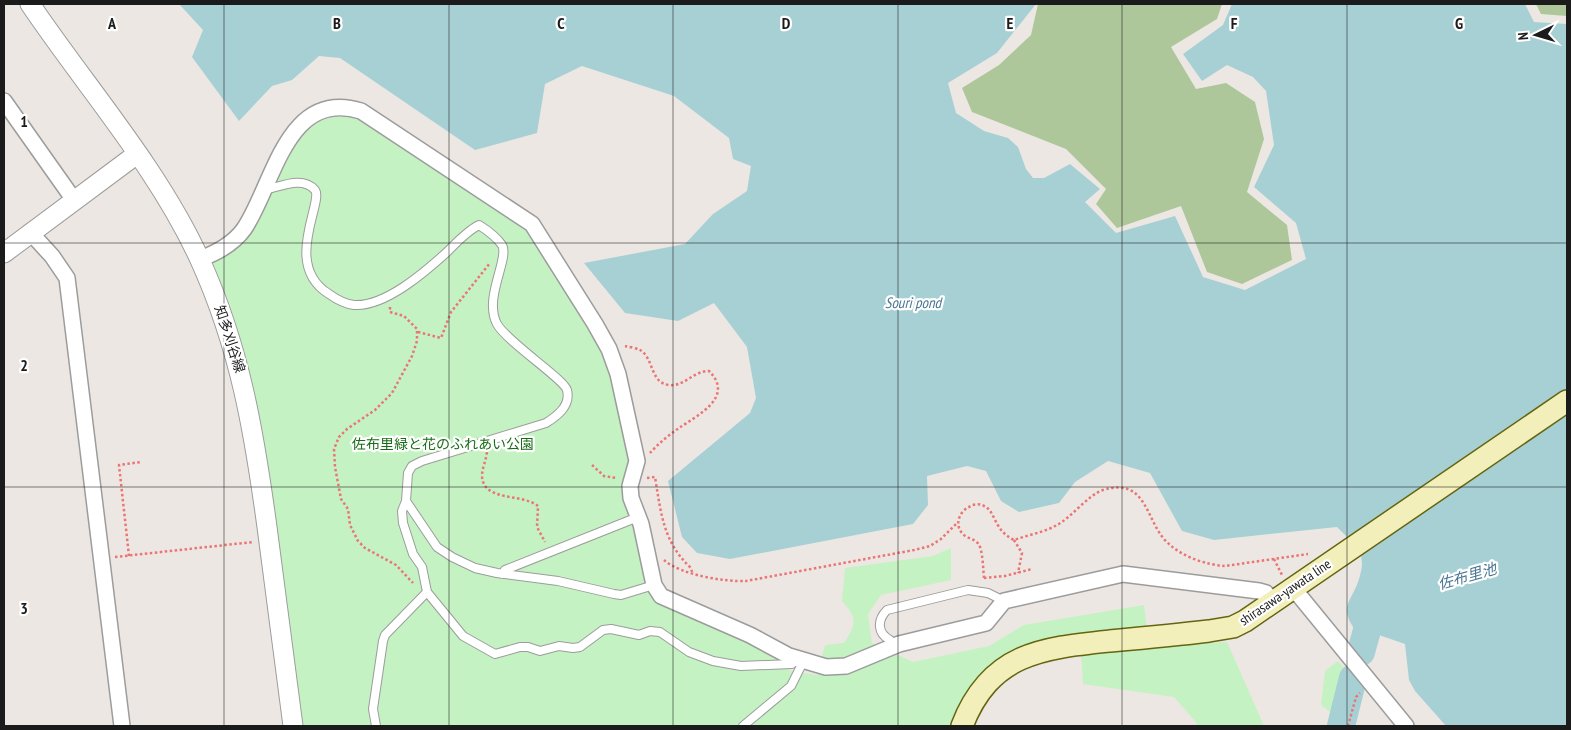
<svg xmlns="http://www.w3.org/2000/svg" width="1571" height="730" font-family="'PT Sans Narrow','Noto Sans JP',sans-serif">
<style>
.forest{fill:#adc79b}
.park{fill:#c4f2c2}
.water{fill:#a7d0d5}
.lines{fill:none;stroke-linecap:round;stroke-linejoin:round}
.river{stroke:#a7d0d5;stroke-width:28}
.service-casing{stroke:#9c9c9c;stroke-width:10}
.minor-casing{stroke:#9c9c9c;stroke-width:18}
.tertiary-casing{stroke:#9c9c9c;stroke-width:21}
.secondary-casing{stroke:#656510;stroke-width:24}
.path{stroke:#ea7575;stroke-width:2.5;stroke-dasharray:2.5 2.5;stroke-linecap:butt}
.service{stroke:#fff;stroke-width:8}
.minor{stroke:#fff;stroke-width:15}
.tertiary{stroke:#fff;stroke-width:19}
.secondary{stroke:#f2efba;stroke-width:21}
.grid{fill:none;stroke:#1b1b1b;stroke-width:1;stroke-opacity:0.55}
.labels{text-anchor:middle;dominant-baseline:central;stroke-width:4.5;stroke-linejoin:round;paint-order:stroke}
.street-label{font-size:14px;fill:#1b1b1b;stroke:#fff}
.park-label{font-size:14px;fill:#186c16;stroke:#fff}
.water-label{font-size:15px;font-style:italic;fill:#4c7792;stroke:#fff}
.grid-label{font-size:16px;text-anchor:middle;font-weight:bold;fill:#1b1b1b;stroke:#fff;stroke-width:4.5;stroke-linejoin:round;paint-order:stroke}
</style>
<rect width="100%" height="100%" fill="#ece7e2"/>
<path class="forest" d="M 1038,4 L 1222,4 L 1217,19 L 1171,47 L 1196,89 L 1226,83 L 1255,102 L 1264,139 L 1247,192 L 1287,225 L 1292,260 L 1242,284 L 1207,272 L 1181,206 L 1117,228 L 1096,204 L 1106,189 L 1066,149 L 972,112 L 962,88 L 999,65 L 1031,35 Z
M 1536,4 L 1567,4 L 1567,16 L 1541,14 Z"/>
<path class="park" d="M 351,108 L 532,224 L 595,324 L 637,461 L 630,486 L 623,490 L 646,580 L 658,602 L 749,643 L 779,659 L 790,671 L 817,675 L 825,645 L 844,643 C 856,625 858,618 842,601 L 845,568 L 933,556 L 951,548 L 951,580 L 881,595 L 868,614 L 872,643 L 913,662 L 989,646 L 1024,625 L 1144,605 L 1149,646 L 1227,642 L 1264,726 L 1197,726 L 1196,722 L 1174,697 L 1083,684 L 1080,635 C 1046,637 1007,644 984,672 C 972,688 963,709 953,726 L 293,726 L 256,443 L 200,259 L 242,230 L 258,199 L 313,115 Z
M 1338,661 L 1358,685 L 1345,726 L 1337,726 L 1338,718 L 1321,705 L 1325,671 Z"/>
<path class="water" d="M 179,4 L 1036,4 L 997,53 L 948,83 L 956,113 L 984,131 L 1008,138 L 1018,147 L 1026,169 L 1033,178 L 1044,178 L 1070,164 L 1100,189 L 1085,202 L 1116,233 L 1175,216 L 1203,277 L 1245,290 L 1306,259 L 1296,223 L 1254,187 L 1274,145 L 1266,91 L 1253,77 L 1227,65 L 1202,81 L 1183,54 L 1223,25 L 1232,4 L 1525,4 L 1534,22 L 1567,24 L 1567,726 L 1446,726 L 1415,691 L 1409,680 L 1405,644 L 1376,634 L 1360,636 C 1333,604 1355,603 1361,571 C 1363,565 1361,558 1361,551 L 1337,527 L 1214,540 L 1182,531 L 1150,473 L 1108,461 L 1075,482 L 1059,503 L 1019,512 L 1001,501 L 986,471 L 967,466 L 927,476 L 928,505 L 913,524 L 730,559 L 697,553 L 682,537 L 668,481 L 750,413 L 756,398 L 747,347 L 714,303 L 678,321 L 625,313 L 584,263 L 685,244 L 713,214 L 747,191 L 751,166 L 733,159 L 729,138 L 674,96 L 582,66 L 545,84 L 537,133 L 475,150 L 340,58 L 319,56 L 292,80 L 272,86 L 239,121 L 192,57 L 203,30 Z"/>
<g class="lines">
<path class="river" d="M 1361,652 L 1372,612 L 1384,605
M 1341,726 L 1353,678"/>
<defs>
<path id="service" d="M 264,187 L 268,189 C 282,186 303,176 315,190 C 324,202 282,265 329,294 C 336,299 345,304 354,305 C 385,307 425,272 447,252 C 457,242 467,231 479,225 C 487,230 497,238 502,245 C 510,258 483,298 497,324 C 507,342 564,379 567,390 C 571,406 557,416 546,423 L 422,461 L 412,466 L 408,473 L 406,501 L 437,547 L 452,557 L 475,568 L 497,573 L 558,581 L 614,594 L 621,595 L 654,585
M 406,501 L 402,511 L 403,523 L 413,554 L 422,567 L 427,592 L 463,636 L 495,654 L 520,647 L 528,647 L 540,651 L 559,646 L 573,648 L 580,647 L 603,630 L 611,629 L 639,635 L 650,631 L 660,632 L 689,652 L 713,661 L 741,666 L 792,664 L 796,658
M 502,574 L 505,570 L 638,517
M 892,646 L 890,640 C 877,633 877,620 887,610 L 968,590 L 988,593 L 1004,601
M 376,726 L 373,709 L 383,641 L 385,635 L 427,592
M 743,726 L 791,686 L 804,660"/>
<path id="minor" d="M 4,101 L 74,200
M 30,232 L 52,256 L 67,278 L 122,726
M 200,259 C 216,253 234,243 244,229 C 274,185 286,88 361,111 L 532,224 L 595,324 L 609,349 L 618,374 L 637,461 L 630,486 L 631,498 L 641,524 L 654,585 L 661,596 L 750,635 L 789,656 L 826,667 L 846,666 L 899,644 L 986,623 L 1004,601 L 1123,574 L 1259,591 L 1266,593 L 1273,603
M 1294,589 L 1406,726"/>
<path id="tertiary" d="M 30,4 C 86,87 158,168 200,260 C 240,348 254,431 267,527 C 276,593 284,660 293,726
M 4,253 L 137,154"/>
<path id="secondary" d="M 962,726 C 990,653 1042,648 1110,641 C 1143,638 1176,635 1209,631 L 1233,627 L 1245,621 L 1567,401"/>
</defs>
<use href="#service" class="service-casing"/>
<use href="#minor" class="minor-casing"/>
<use href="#tertiary" class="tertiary-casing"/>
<use href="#secondary" class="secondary-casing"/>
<path class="path" d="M 390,307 L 390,312 L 404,316 L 417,329 L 417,341 L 412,356 L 392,393 L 375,410 L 347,429 L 339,437 L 334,449 L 335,467 L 341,499 L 348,509 L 350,525 L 358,541 L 365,548 L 396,565 L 413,583
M 418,332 L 441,338 L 451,312 L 490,263
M 625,346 C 629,347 636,348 640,350 C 654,358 650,383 669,385 C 684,387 693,371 709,371 C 735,397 698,415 679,428 C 669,435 659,443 650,453
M 487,452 C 486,461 482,468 482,476 C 483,502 522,493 538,506 L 537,527 L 545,542
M 592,465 L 604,476 L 616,478
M 647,478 L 655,477 C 661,513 663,542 691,568 L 692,572
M 1014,540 L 1022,553 L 1018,573
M 129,556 L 119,465 L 141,462
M 115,557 L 253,542
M 1274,559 L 1282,575
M 664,560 C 681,575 725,582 746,581 L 914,550 L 930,546 L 941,539 L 958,522
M 984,578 C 983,568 983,556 980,547 C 977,538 966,539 962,533 C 954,524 960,511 969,507 C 973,504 980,503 984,506 C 996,511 993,530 1014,540 C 1028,535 1045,532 1057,525 C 1072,517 1088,495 1103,490 C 1149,476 1145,524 1169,544 C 1183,557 1207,565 1225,566 L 1308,554
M 984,578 L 1005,576 L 1032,569
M 1348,726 L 1356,697 L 1360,693"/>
<use href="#service" class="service"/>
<use href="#minor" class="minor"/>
<use href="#tertiary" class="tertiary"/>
<use href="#secondary" class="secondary"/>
</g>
<path class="grid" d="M 224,4 L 224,726M 449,4 L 449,726M 673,4 L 673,726M 898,4 L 898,726M 1122,4 L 1122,726M 1347,4 L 1347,726M 4,243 L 1567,243M 4,487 L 1567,487"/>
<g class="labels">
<g class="street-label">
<text transform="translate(230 339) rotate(72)">知多刈谷線</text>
<text transform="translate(1285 592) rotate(-34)">shirasawa-yawata line</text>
</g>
<g class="park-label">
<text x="443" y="444">佐布里緑と花のふれあい公園</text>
</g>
<g class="water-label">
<text x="913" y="302">Souri pond</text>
<text transform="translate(1467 576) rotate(-16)">佐布里池</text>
</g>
</g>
<g class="grid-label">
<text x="112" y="29">A</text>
<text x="337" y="29">B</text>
<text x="561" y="29">C</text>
<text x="786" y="29">D</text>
<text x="1010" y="29">E</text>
<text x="1234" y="29">F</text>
<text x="1459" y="29">G</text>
<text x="24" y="127">1</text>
<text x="24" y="371">2</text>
<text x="24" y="614">3</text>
</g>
<rect width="1571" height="730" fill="none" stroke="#1b1b1b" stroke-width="10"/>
<g transform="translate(1536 35) rotate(265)" stroke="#ffffff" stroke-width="4" paint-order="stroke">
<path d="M0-4L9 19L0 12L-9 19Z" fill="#1b1b1b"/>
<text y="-8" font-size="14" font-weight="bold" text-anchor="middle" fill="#1b1b1b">N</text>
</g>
</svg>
